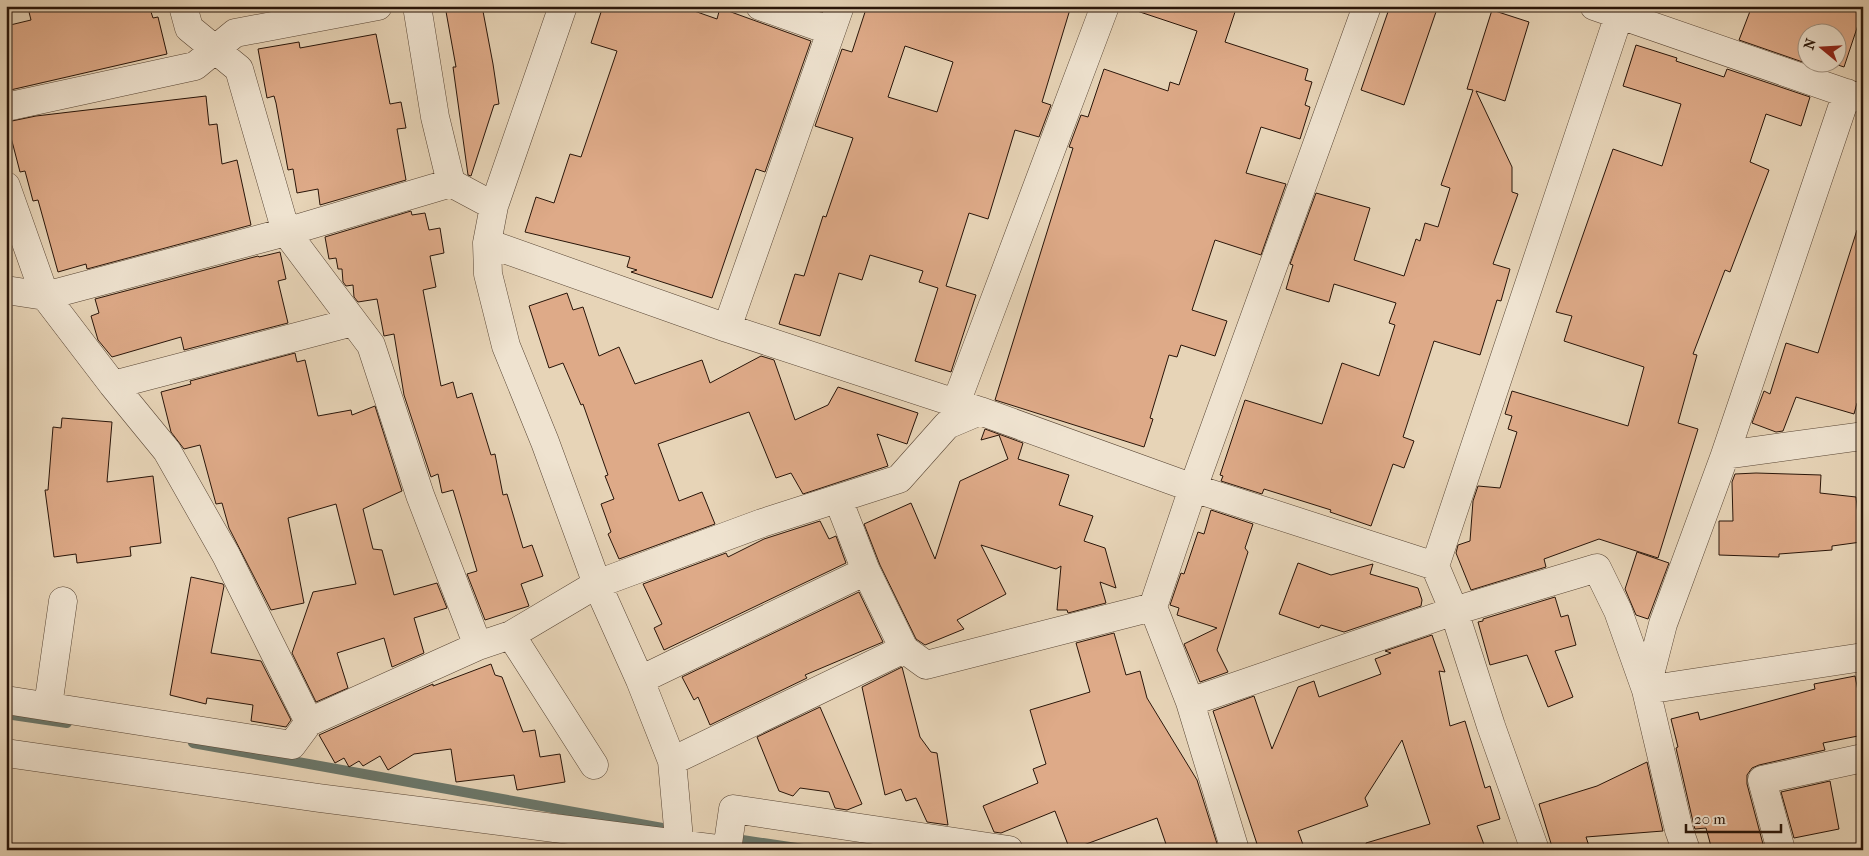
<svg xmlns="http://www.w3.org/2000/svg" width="1869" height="856" font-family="'IM FELL French Canon',serif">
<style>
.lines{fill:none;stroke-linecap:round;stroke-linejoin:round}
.stream{stroke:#6b776a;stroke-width:10}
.building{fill:#deaa88;stroke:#291509;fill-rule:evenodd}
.minor-casing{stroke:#584534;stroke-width:29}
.minor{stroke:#efe3d0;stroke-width:28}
</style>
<rect width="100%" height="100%" fill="#e7d4b7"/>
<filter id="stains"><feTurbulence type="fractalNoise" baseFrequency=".004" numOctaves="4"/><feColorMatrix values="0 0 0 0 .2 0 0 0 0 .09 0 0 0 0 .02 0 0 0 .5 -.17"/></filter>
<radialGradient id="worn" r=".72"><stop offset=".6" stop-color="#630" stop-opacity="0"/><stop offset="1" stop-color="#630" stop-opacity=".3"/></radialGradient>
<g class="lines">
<path class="stream" d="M 6,714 L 67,723
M 193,743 L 668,829
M 729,838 L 810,850"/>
</g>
<path class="building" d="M 51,6 L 149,6 L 153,18 L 158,17 L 167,54 L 6,91 L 6,26 L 31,20 L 29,12 Z
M 445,6 L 482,6 L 493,64 L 499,104 L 494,105 L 471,176 L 468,175 L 453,67 L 456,67 Z
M 603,6 L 680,6 L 717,19 L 720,8 L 811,41 L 765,172 L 756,169 L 712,298 L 631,272 L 637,270 L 627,267 L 630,257 L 525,232 L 536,197 L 554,203 L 570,154 L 581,157 L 617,51 L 591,43 Z
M 867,6 L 1071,6 L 1042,102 L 1051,105 L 1039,137 L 1015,130 L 988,219 L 969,213 L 946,286 L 976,295 L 951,372 L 915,361 L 938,288 L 919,282 L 923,271 L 870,255 L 862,280 L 839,273 L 820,336 L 779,324 L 795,274 L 804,276 L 823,216 L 826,217 L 853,138 L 815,126 L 842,49 L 852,52 ZM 905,46 L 953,62 L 937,112 L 888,97 Z
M 1138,6 L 1237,6 L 1225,42 L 1308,69 L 1305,80 L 1312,82 L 1305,105 L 1310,107 L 1300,139 L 1261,127 L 1246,173 L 1286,184 L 1261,255 L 1215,240 L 1192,310 L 1227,321 L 1215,356 L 1181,345 L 1177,357 L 1169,355 L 1150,418 L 1153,419 L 1144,447 L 995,400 L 1073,148 L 1069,147 L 1081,115 L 1088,117 L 1104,69 L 1168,91 L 1170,82 L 1179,85 L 1197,31 L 1137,11 Z
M 1390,6 L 1438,6 L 1404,105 L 1361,90 Z
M 1752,6 L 1863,6 L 1863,10 L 1844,67 L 1829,62 L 1836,62 L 1836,32 L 1806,32 L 1806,62 L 1821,62 L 1820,68 L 1739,40 Z
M 1492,10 L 1529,22 L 1505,101 L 1476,91 L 1512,167 L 1512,192 L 1518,194 L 1493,264 L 1510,269 L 1501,301 L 1497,300 L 1480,355 L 1434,341 L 1403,437 L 1414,441 L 1404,468 L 1393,464 L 1371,526 L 1330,512 L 1331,510 L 1264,489 L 1262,494 L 1221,481 L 1223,476 L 1220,475 L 1245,400 L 1322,424 L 1342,363 L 1379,376 L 1395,325 L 1389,323 L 1396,303 L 1334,284 L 1329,302 L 1286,289 L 1293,265 L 1290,264 L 1316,193 L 1370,208 L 1354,260 L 1404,276 L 1416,239 L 1420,241 L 1425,223 L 1438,227 L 1450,188 L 1441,185 L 1473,90 L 1467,89 Z
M 376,34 L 390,104 L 401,102 L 406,128 L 397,129 L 406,180 L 320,205 L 318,189 L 297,193 L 293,169 L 288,170 L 276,103 L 274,96 L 267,98 L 258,49 L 299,42 L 300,48 Z
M 1636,45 L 1677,58 L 1676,61 L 1724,77 L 1727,69 L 1810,97 L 1801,126 L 1766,114 L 1750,162 L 1769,170 L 1730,272 L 1725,270 L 1693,354 L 1697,355 L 1678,423 L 1698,429 L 1658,558 L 1599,539 L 1544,559 L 1546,567 L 1471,590 L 1456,553 L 1458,545 L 1470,541 L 1473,501 L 1478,486 L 1500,488 L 1517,432 L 1508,429 L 1512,416 L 1505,414 L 1512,391 L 1628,426 L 1644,367 L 1564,341 L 1572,316 L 1556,312 L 1613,149 L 1662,166 L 1681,104 L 1623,86 Z
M 206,96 L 209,125 L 217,124 L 222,164 L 237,160 L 251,225 L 87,269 L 86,264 L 58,272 L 38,200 L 33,201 L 25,171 L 20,172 L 7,122 L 36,116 Z
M 411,211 L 412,215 L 425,213 L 429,230 L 440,228 L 444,253 L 430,256 L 436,287 L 423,290 L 441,386 L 453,382 L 457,398 L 472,393 L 491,455 L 495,454 L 503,495 L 507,494 L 523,548 L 532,545 L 543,576 L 521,584 L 529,606 L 485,620 L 467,574 L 477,571 L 453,490 L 442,493 L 438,474 L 431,477 L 404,395 L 394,334 L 384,336 L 377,299 L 358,302 L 354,297 L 353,285 L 346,286 L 343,282 L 342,269 L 338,269 L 336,258 L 329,259 L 325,237 Z
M 1857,230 L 1863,230 L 1863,405 L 1857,403 L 1854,414 L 1796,397 L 1783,431 L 1776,432 L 1752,423 L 1764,391 L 1770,394 L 1786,343 L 1818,353 Z
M 280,252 L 286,279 L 278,281 L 288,323 L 184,350 L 181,337 L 112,357 L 98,340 L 91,316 L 99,313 L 95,299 L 258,256 L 259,257 Z
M 567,293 L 573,310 L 583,307 L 599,356 L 619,347 L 635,384 L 702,360 L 710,383 L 761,356 L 774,360 L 795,420 L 828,405 L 838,387 L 918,413 L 909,438 L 907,444 L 877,434 L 888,466 L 803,494 L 791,473 L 776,478 L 749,412 L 658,444 L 679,501 L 702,492 L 715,524 L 619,559 L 608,534 L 611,532 L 601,504 L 614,499 L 605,476 L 608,475 L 583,404 L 581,405 L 563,363 L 549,368 L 529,306 Z
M 295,353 L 297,362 L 305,360 L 318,416 L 351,410 L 352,415 L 375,406 L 402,491 L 363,509 L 373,549 L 382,550 L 394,595 L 437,583 L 447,608 L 414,618 L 424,653 L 392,667 L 384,638 L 337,653 L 348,688 L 316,702 L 292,653 L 313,592 L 356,584 L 336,504 L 288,518 L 304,603 L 271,610 L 229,528 L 222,503 L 216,504 L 200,445 L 184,449 L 171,432 L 161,392 L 191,384 L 190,381 Z
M 62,418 L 112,422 L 107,482 L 153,476 L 161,543 L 130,547 L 131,556 L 77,563 L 76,554 L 54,557 L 45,490 L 48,490 L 53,427 L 61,428 Z
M 985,429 L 1023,443 L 1018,459 L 1069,475 L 1059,505 L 1093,516 L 1084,541 L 1105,548 L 1116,588 L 1100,582 L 1106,603 L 1068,613 L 1067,610 L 1057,610 L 1061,566 L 1056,569 L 981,545 L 1006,594 L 957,620 L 964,629 L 925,645 L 916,639 L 880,565 L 864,524 L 911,503 L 935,559 L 960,481 L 1008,459 L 999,435 L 981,440 Z
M 1756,473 L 1821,475 L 1820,493 L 1856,497 L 1861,542 L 1832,546 L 1832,550 L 1779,554 L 1779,557 L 1719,555 L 1719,521 L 1733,521 L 1732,482 L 1735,474 Z
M 1211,510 L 1253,524 L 1245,548 L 1248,552 L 1217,650 L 1228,672 L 1200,682 L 1184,644 L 1217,628 L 1177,615 L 1179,608 L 1170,605 L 1181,573 L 1184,574 L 1198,532 L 1204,534 Z
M 820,521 L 829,539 L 836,536 L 846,563 L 664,650 L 654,628 L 662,624 L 643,584 L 726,553 L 728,557 L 764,539 Z
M 1637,552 L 1669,563 L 1648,619 L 1636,615 L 1625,589 Z
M 1298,563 L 1331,575 L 1373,564 L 1370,574 L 1418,588 L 1422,600 L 1421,606 L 1344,632 L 1321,625 L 1319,628 L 1279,614 Z
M 191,577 L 223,584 L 224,586 L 211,653 L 261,661 L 291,720 L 286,727 L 251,721 L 253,705 L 207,698 L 206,704 L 170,695 Z
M 859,592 L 883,642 L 805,675 L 807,678 L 710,725 L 698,697 L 694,700 L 682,677 Z
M 1555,597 L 1561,617 L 1568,615 L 1576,645 L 1555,651 L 1573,697 L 1548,707 L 1527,655 L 1490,665 L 1478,622 L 1483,621 L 1483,619 Z
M 1114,633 L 1126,675 L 1140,671 L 1147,698 L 1197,780 L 1219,850 L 1168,850 L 1157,818 L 1070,850 L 1055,811 L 1001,833 L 994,832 L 983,806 L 1038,783 L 1033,769 L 1046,764 L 1030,710 L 1090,692 L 1076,643 Z
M 1432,635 L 1445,672 L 1439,671 L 1450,726 L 1465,721 L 1485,788 L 1490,786 L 1500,819 L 1477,826 L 1486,850 L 1367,850 L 1366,843 L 1430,824 L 1402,740 L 1365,798 L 1368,806 L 1298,831 L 1305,850 L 1259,850 L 1213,711 L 1254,696 L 1272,749 L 1298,687 L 1314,681 L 1319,697 L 1381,674 L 1375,659 L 1391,653 L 1385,651 Z
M 491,664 L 495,675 L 502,677 L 523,732 L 535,730 L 540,757 L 560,754 L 565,782 L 517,790 L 514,775 L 456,782 L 451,749 L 414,754 L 388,770 L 380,756 L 363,766 L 359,761 L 349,767 L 344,758 L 335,763 L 319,735 L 433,684 L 433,686 Z
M 902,667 L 920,737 L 931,752 L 937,753 L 948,825 L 927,822 L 916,798 L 906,801 L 901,789 L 885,795 L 862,687 Z
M 1855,676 L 1863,715 L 1863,735 L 1823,743 L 1825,750 L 1759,765 L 1752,768 L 1747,775 L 1747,784 L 1763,844 L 1761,845 L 1762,850 L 1712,850 L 1706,828 L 1695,829 L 1694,826 L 1676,748 L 1678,747 L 1671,719 L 1698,712 L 1700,720 L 1815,689 L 1814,684 Z
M 820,707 L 862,804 L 847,810 L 835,808 L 829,792 L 800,788 L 793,796 L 779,791 L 757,737 Z
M 1647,762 L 1663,831 L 1586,837 L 1590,849 L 1553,850 L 1539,804 L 1597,786 Z
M 1830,781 L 1839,829 L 1794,838 L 1781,792 Z"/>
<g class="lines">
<defs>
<path id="minor" d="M 183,6 L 189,28 L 239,69 L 286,232 L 371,345 L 420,495 L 478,646
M 417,6 L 435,117 L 451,183
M 563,6 L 494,206 L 487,243 L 488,274 L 506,346 L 545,442 L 597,584 L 640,680 L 672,761 L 680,850
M 760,6 L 831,31
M 1594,6 L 1863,99
M 1847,93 L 1725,455 L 1663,624 L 1646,690 L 1863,657
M 6,107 L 195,66 L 235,33 L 378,6
M 6,186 L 45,296 L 113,385 L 167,451 L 226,555 L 309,722
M 487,243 L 727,328 L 980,411 L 1193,488 L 1435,566
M 6,290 L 45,296 L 286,232 L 451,183 L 494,206
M 727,328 L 840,6
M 113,385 L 353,322
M 956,403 L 1105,6
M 1725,455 L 1863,436
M 511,635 L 594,765
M 904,649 L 926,665 L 1153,607
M 640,680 L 866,571
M 6,700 L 292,745 L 309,722 L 478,646 L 511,635 L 597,584 L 762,523 L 899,479 L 947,425 L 980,411
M 1190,702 L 1454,611 L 1597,568 L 1618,611 L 1646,690 L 1679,830 L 1686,850
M 48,706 L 63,601
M 6,753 L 319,798 L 725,850
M 672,761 L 904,649 L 866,571 L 838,499
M 727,850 L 733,809 L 1009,850
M 1235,850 L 1190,702 L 1153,607 L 1193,488 L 1367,6
M 1535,850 L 1491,726 L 1454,611 L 1435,566 L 1622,6
M 1781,850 L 1762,780 L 1863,758"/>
</defs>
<use href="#minor" class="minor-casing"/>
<use href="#minor" class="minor"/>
</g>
<rect width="1869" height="856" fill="none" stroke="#e7d4b7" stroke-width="25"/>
<rect x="8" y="8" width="1854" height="841" fill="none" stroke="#291509" stroke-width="2.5"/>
<rect x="12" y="12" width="1844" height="831" fill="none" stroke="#291509"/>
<g transform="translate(1822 48) rotate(288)"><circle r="24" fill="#efe3d0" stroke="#a09180"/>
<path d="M0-4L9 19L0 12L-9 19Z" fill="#8f2418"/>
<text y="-8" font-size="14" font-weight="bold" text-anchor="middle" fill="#291509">N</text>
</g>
<path d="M1686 824v8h95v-8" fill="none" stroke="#291509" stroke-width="2.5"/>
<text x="1694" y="824" font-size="15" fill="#291509" stroke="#efe3d0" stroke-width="4" paint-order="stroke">20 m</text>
<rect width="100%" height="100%" filter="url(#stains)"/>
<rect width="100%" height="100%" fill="url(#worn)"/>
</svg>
